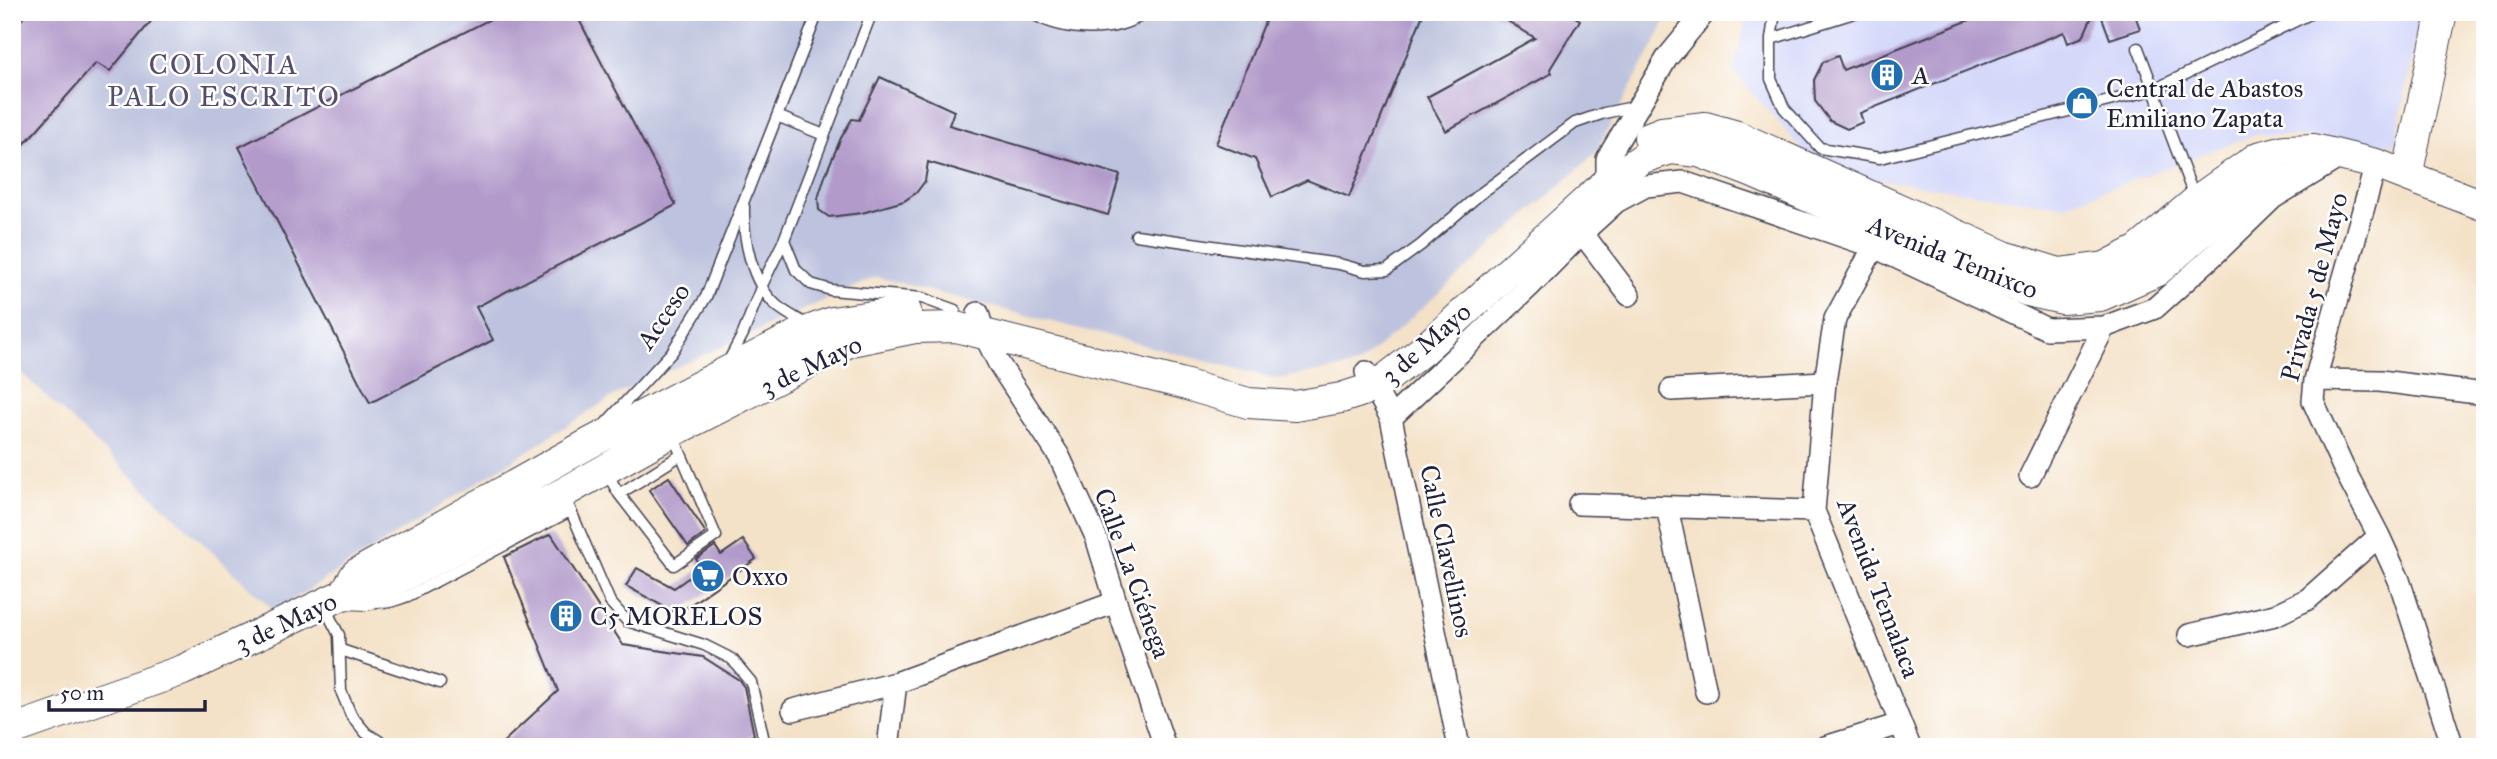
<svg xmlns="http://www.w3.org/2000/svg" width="2497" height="759" font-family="'IM FELL Great Primer',serif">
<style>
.built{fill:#d4d8f9}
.industrial{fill:#bdc3de}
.building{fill:#b29bcb}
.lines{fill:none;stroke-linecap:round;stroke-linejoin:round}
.lane-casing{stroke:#423f50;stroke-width:13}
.street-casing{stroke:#423f50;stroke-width:24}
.secondary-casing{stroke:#423f50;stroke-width:32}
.lane{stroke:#fff;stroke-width:10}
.street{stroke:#fff;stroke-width:21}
.secondary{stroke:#fff;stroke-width:30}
.labels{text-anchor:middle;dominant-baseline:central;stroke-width:5;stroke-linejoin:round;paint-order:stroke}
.poi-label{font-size:26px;fill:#22223b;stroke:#fff;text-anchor:start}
.street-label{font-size:26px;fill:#22223b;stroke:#fff}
.neighbourhood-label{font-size:28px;letter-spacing:2px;fill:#544c6d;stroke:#fff}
</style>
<rect width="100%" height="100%" fill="#fff"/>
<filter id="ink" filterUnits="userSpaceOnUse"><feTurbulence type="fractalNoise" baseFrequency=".0143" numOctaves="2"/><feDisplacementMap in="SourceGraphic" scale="14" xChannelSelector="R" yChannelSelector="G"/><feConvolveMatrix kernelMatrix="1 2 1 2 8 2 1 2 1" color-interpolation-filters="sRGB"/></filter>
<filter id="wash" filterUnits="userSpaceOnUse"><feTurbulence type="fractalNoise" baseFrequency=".00686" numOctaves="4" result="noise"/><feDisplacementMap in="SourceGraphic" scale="28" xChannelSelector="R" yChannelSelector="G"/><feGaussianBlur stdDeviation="1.57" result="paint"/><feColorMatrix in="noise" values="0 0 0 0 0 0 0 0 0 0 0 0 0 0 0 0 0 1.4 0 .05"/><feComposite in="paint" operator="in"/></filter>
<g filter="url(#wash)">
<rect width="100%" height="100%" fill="#f4e2c8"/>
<path class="built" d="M 1748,12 L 2421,12 L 2395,144 L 2257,134 L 2062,206 L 1821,171 L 1733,71 Z"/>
<path class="industrial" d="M 12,12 L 1669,12 L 1657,39 L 1594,155 L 1358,365 L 1277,379 L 876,277 L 617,394 L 275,611 L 12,364 Z"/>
<g id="blocks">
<path class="building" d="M 28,12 L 143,12 L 153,19 L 110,71 L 96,63 L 12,158 L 12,30 Z
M 504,12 L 575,12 L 676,205 L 476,307 L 493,340 L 370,403 L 239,147 Z
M 1269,12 L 1424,12 L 1349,197 L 1307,180 L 1272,197 L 1255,159 L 1216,144 Z
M 1493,12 L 1567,12 L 1580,20 L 1550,69 L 1552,73 L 1446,131 L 1427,97 L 1535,38 Z
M 1990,12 L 2094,12 L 2083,37 L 2068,43 L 2064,32 L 1860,113 L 1863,122 L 1847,129 L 1830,121 L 1815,101 L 1814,80 L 1823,62 L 1838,56 L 1843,70 Z
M 2100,12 L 2134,12 L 2140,29 L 2110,39 Z
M 880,77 L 954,111 L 949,125 L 1120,175 L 1108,215 L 928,162 L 925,181 L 916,193 L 904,201 L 862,213 L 829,217 L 819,210 L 818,198 L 826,173 L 841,138 L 852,119 L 859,120 Z
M 669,477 L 706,533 L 688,546 L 649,490 Z
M 551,534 L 623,645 L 703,657 L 739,680 L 744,687 L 754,735 L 730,747 L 498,747 L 558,691 L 504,557 Z
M 743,540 L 756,559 L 677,614 L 626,586 L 637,568 L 674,588 L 702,568 L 696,559 L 715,546 L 721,555 Z"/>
</g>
</g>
<g filter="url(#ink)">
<use href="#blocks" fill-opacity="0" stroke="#423f50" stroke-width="2"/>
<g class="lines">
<defs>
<path id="lane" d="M 1029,12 C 1064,33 1113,35 1147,12
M 1775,12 L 1771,39 L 1771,79 L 1784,108 L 1820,148 L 1880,158 L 2153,90 L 2314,12
M 1771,39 L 1857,12
M 2138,48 L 2195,199
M 777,116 L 824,135
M 744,207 C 743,238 751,282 776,305 C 785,313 798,319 809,326
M 1136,235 L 1339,264 L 1365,271 L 1387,270 L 1421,245 L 1480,194 L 1575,123 L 1604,113 L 1638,106
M 784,240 L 796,270 L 811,284 L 831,290 L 922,298 L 955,310
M 727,364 L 743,334 L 762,285 L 784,240 L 872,12
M 607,422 L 672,352 L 706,297 L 818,12
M 605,470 L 619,494 L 674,565 L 716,536 L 672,433
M 619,494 L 681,455
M 564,495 L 610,602 L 627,621 L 704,645 L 732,659 L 751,682 L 763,736 L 763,747
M 372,599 C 383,607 396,600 408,596 L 570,511
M 324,606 L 339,635 L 341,691 L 351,715 L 366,733 L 389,747
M 341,650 L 440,683"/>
<path id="street" d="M 2376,164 L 2315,380 L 2313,401 L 2343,467 L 2379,536 L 2399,580 L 2453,747
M 1610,189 L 1607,182 L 1607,159 L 1667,58 L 1705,12
M 1574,222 L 1629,295
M 1874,247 L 1835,319 L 1825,382 L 1814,511 L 1910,747
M 978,313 L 984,334 L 999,364 L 1059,456 L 1096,537 L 1116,602 L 1165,747
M 1366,372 L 1391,418 L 1459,747
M 2315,380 L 2380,381 L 2485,394
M 1671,390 L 1825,382
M 1391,418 L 1530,286 L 1583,232 L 1616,202 L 1646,186 L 1683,182 L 1874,247 L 2047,329 L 2104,327 L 2155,308 L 2214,255 L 2273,198 L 2343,155
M 2030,476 L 2104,327
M 1579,504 L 1814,511
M 1667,507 L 1706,692
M 2189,635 L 2275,615 L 2308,599 L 2379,536
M 793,710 L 896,683 L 1116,602
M 888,747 L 896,683
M 1825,747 L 1900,724"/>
<path id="secondary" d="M 1649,137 L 1662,132 L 1705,127 L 1737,136 L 2004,256 L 2059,273 L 2105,267 L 2138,250 L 2196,201 L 2258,157 L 2285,150 L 2314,149 L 2376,164 L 2485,206
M 2407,176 L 2442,12
M 344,594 L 356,574 L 590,443 L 795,336 L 832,322 L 906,311
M 12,730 L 183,670 L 344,594 L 367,595 L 563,493 L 672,432 L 851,341 L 915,328 L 956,327 L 1180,383 L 1248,403 L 1295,406 L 1341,398 L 1375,387 L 1423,350 L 1607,182 L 1643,158 L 1671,149 L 1699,152 L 1751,172 L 2027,291 L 2062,299 L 2100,296 L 2157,271 L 2264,177 L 2314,149"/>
</defs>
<use href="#lane" class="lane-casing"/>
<use href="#street" class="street-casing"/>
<use href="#secondary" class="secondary-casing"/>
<use href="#lane" class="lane"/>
<use href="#street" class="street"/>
<use href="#secondary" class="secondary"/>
</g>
</g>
<defs>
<symbol id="building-disc" viewBox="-11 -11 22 22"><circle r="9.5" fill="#1f6fb2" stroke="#fff"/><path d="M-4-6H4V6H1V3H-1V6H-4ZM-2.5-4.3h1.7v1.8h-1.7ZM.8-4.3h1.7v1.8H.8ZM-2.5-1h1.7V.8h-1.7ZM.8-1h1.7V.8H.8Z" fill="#fff"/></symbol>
<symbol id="shop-disc" viewBox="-11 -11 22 22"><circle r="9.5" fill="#1f6fb2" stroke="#fff"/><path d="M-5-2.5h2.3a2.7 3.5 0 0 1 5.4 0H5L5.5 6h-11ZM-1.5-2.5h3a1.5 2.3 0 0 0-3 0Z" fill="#fff"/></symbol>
<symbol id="supermarket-disc" viewBox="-11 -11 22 22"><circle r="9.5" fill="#1f6fb2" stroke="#fff"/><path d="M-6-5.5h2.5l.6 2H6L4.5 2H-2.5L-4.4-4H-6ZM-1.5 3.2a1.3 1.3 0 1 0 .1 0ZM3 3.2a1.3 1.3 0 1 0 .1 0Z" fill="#fff"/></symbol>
</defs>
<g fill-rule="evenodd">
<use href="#building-disc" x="1868" y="56" width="38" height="38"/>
<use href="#shop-disc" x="2063" y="84" width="38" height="38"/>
<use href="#supermarket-disc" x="689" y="557" width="38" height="38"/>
<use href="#building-disc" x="547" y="597" width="38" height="38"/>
</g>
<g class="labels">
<g class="poi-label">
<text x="1912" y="75">A</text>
<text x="2106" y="88">Central de Abastos<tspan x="2106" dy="30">Emiliano Zapata</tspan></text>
<text x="732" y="576">Oxxo</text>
<text x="590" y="616">C5 MORELOS</text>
</g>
<g class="street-label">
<text transform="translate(1953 257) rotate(22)">Avenida Temixco</text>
<text transform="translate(2314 287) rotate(-75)">Privada 5 de Mayo</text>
<text transform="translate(663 316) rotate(-56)">Acceso</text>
<text transform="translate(1426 343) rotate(-41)">3 de Mayo</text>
<text transform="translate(811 365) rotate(-25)">3 de Mayo</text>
<text transform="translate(1447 551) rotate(78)">Calle Clavellinos</text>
<text transform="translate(1133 573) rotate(70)">Calle La Ciénega</text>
<text transform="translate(1879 588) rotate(69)">Avenida Temalaca</text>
<text transform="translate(286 622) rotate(-25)">3 de Mayo</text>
</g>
<g class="neighbourhood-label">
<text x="224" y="64">COLONIA<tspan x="224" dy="32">PALO ESCRITO</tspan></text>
</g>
</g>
<rect width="2497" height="759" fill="none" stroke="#fff" stroke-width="42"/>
<path d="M49 700v10h156v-10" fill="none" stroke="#22223b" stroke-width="3.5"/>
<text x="60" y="700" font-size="21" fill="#22223b" stroke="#ffffff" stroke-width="5" paint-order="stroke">50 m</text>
</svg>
